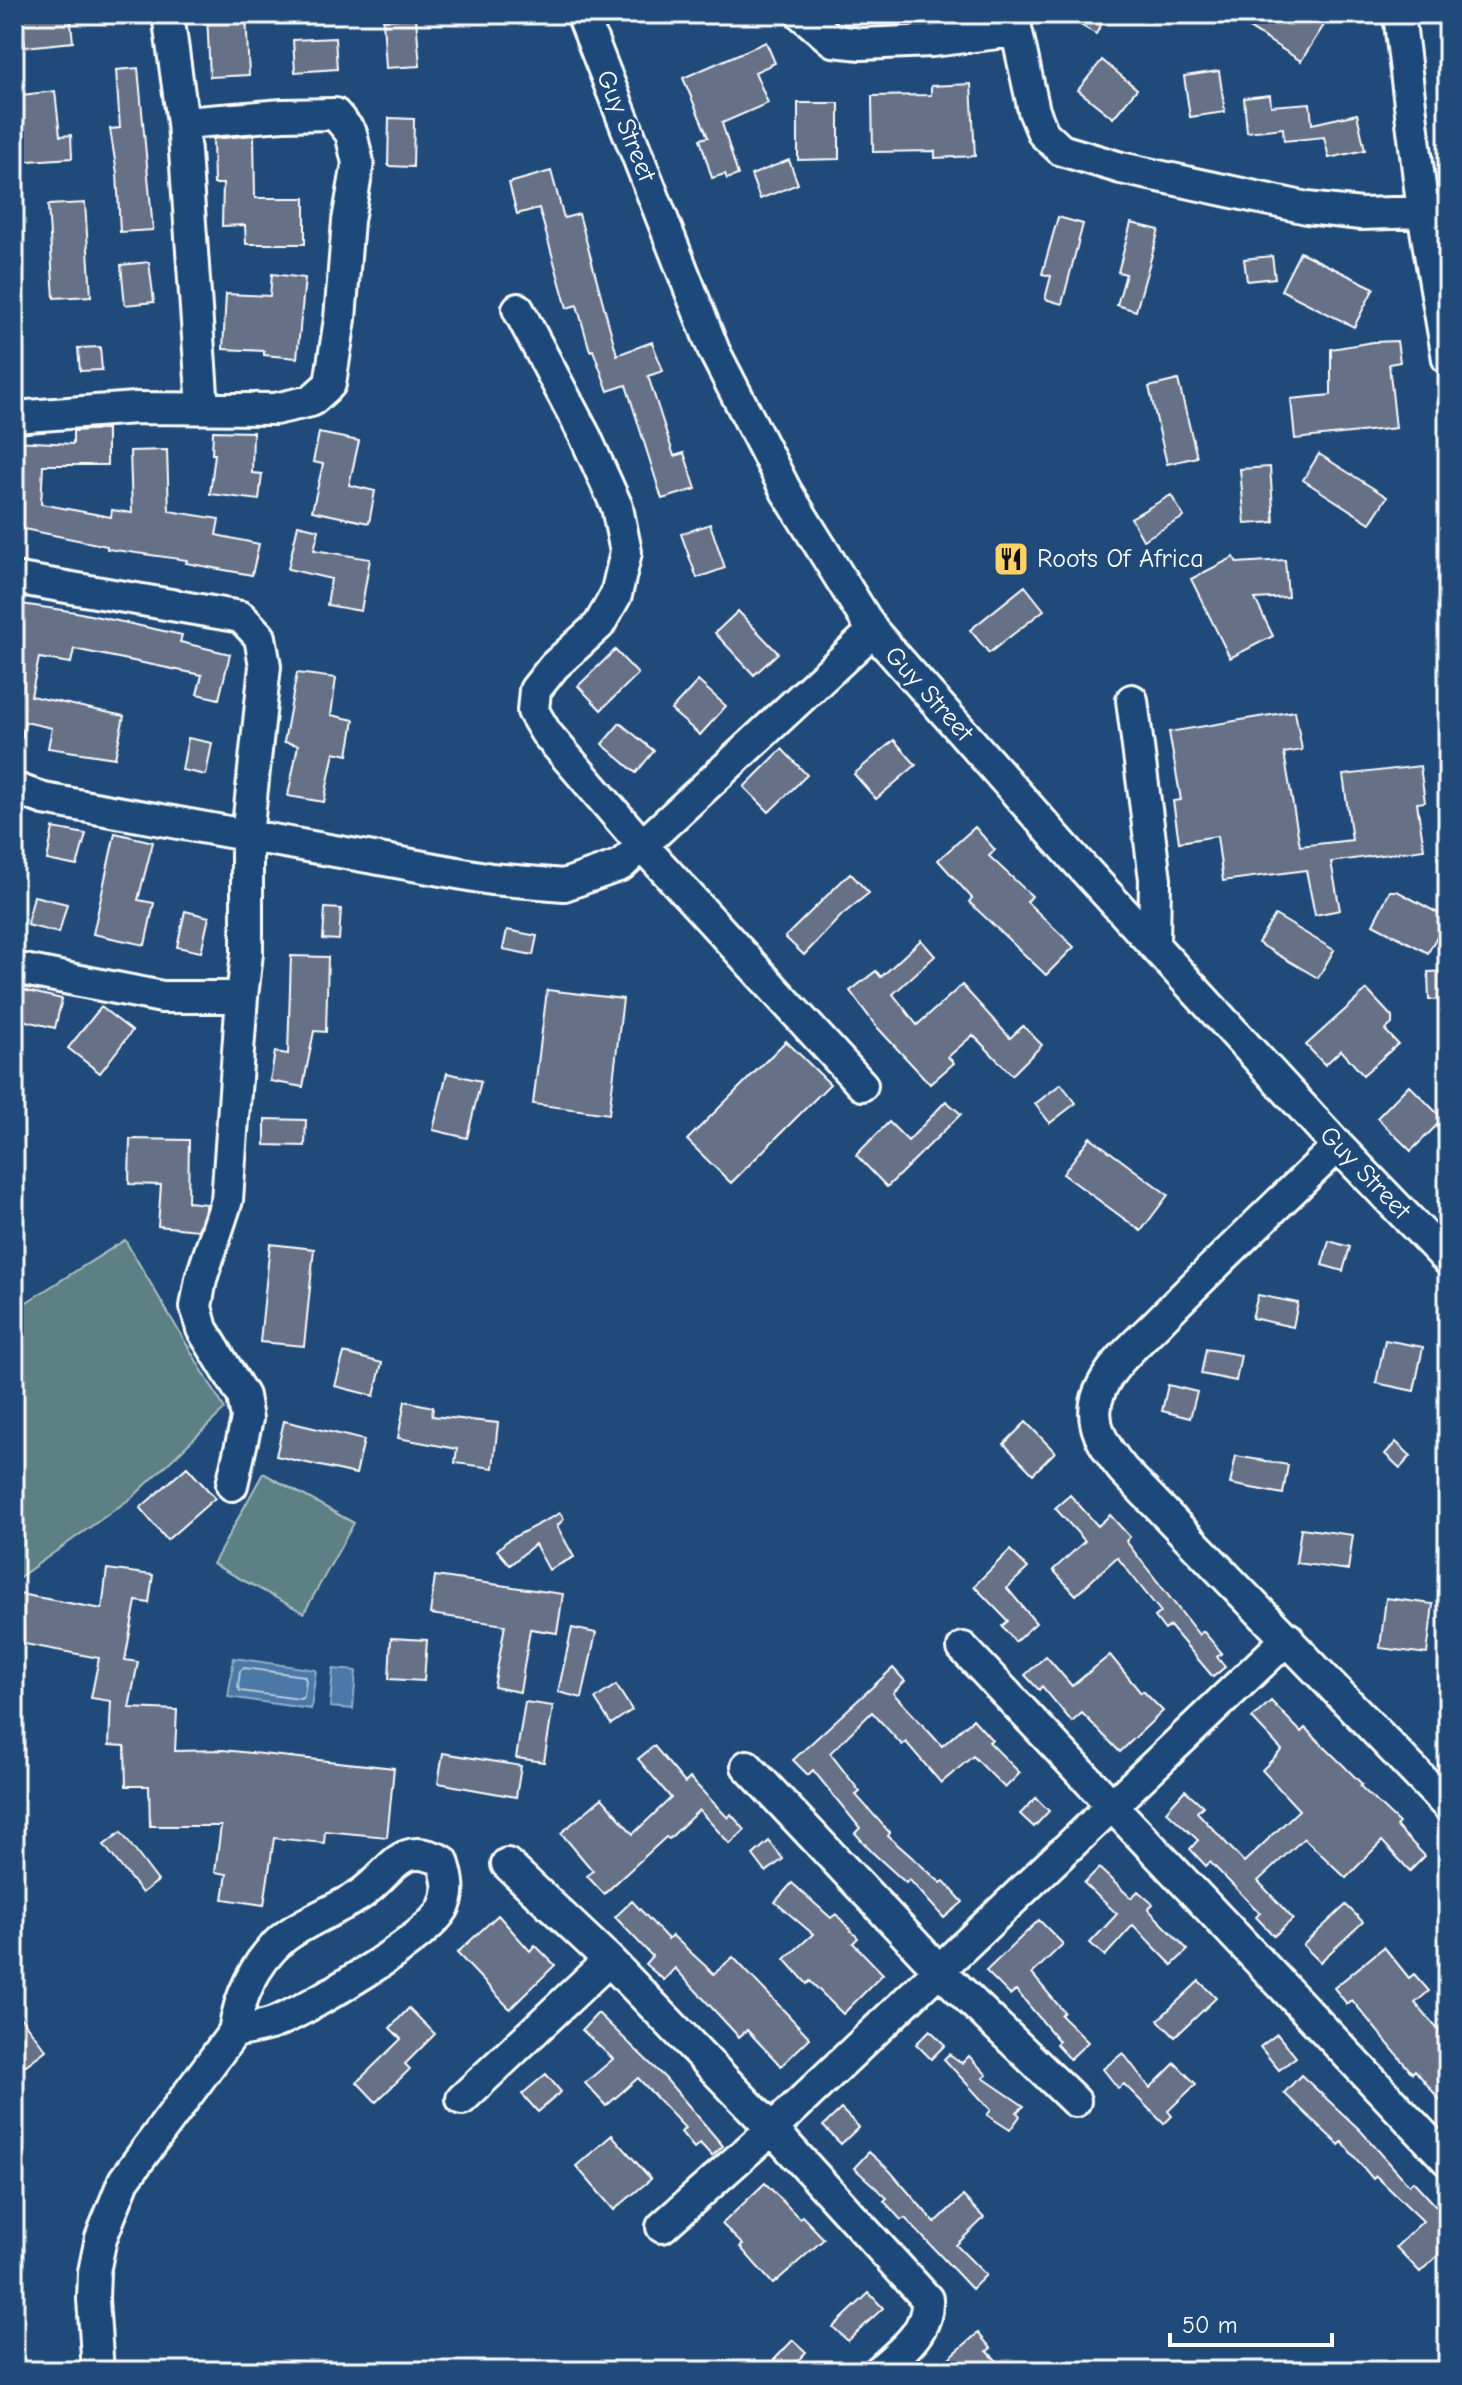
<svg xmlns="http://www.w3.org/2000/svg" width="1462" height="2385" font-family="'Comic Neue',sans-serif">
<style>
.green{fill:#5d8085;stroke:#aec0c2;stroke-width:2}
.water{fill:#4b78a6;stroke:#93aeca;stroke-width:2}
.lines{fill:none;stroke-linecap:round;stroke-linejoin:round}
.shore{stroke:#b7c9db;stroke-width:2}
.building{fill:#666f86;stroke:#fff;stroke-width:2}
.minor-casing{stroke:#fff;stroke-width:36}
.minor{stroke:#1f4a7a;stroke-width:30}
.labels{text-anchor:middle;dominant-baseline:central;stroke-width:6;stroke-linejoin:round;paint-order:stroke}
.street-label{font-size:26px;fill:#fff;stroke:#1f4a7a}
.poi-label{font-size:26px;fill:#fff;stroke:#1f4a7a;text-anchor:start}
</style>
<rect width="100%" height="100%" fill="#1f4a7a"/>
<filter id="ink" filterUnits="userSpaceOnUse"><feTurbulence type="fractalNoise" baseFrequency=".0125" numOctaves="2"/><feDisplacementMap in="SourceGraphic" scale="16" xChannelSelector="R" yChannelSelector="G"/><feConvolveMatrix kernelMatrix="1 2 1 2 8 2 1 2 1" color-interpolation-filters="sRGB"/></filter>
<g filter="url(#ink)">
<path class="green" d="M 125,1240 L 225,1409 L 134,1496 L 14,1581 L 14,1310 Z
M 263,1473 L 354,1523 L 304,1613 L 213,1564 Z"/>
<path class="water" d="M 234,1658 L 316,1670 L 311,1709 L 228,1697 Z
M 333,1669 L 356,1671 L 353,1709 L 330,1707 Z"/>
<g class="lines">
<path class="shore" d="M 244,1668 L 304,1676 L 306,1680 L 304,1697 L 300,1699 L 240,1691 L 238,1687 L 240,1671 Z"/>
</g>
<path class="building" d="M 34,14 L 70,14 L 73,42 L 25,47 L 22,15 Z
M 207,14 L 246,14 L 249,75 L 210,77 Z
M 1061,14 L 1107,14 L 1096,34 Z
M 1227,14 L 1331,14 L 1301,61 Z
M 416,18 L 420,66 L 386,68 L 383,20 Z
M 335,38 L 337,69 L 295,72 L 293,40 Z
M 766,42 L 775,63 L 755,72 L 768,103 L 722,123 L 738,175 L 727,179 L 725,174 L 712,178 L 700,139 L 708,137 L 683,78 Z
M 1102,60 L 1137,89 L 1113,118 L 1078,90 Z
M 138,68 L 153,230 L 120,232 L 117,173 L 110,129 L 120,128 L 116,70 Z
M 1219,71 L 1225,112 L 1190,117 L 1184,76 Z
M 971,84 L 975,156 L 935,158 L 935,151 L 873,152 L 872,96 L 931,95 L 931,86 Z
M 55,91 L 60,136 L 71,135 L 72,158 L 14,162 L 14,96 Z
M 1270,95 L 1271,106 L 1310,103 L 1312,124 L 1357,114 L 1365,150 L 1329,158 L 1324,137 L 1284,141 L 1283,128 L 1247,132 L 1244,98 Z
M 798,103 L 839,103 L 839,159 L 798,160 Z
M 389,118 L 414,119 L 413,167 L 388,166 Z
M 254,135 L 255,198 L 305,198 L 305,244 L 246,244 L 245,225 L 222,226 L 223,184 L 214,184 L 213,139 Z
M 789,160 L 798,184 L 760,199 L 751,175 Z
M 551,171 L 564,218 L 579,214 L 617,355 L 652,342 L 663,371 L 648,376 L 674,456 L 684,453 L 696,489 L 662,499 L 626,385 L 608,391 L 593,350 L 590,351 L 577,305 L 567,308 L 539,208 L 517,214 L 509,183 Z
M 85,203 L 91,296 L 54,298 L 48,205 Z
M 1058,217 L 1083,224 L 1062,304 L 1045,299 L 1051,276 L 1042,274 Z
M 1131,223 L 1159,230 L 1136,311 L 1117,305 L 1126,274 L 1118,272 Z
M 1300,252 L 1374,288 L 1354,327 L 1281,290 Z
M 1272,256 L 1275,278 L 1247,281 L 1244,259 Z
M 149,262 L 154,302 L 125,305 L 121,265 Z
M 272,274 L 305,278 L 297,358 L 264,355 L 264,351 L 223,349 L 226,294 L 270,296 Z
M 1397,341 L 1400,362 L 1389,364 L 1396,428 L 1295,439 L 1291,399 L 1331,395 L 1331,349 L 1373,342 Z
M 100,347 L 102,370 L 80,371 L 78,348 Z
M 1178,380 L 1197,457 L 1167,464 L 1149,387 Z
M 107,429 L 107,465 L 43,465 L 41,504 L 111,517 L 112,510 L 132,513 L 130,451 L 167,450 L 169,511 L 219,519 L 216,535 L 259,544 L 252,575 L 186,563 L 187,560 L 107,549 L 107,546 L 14,527 L 14,441 L 73,444 L 73,431 Z
M 213,431 L 253,432 L 252,473 L 262,474 L 259,500 L 210,494 L 215,454 L 212,454 Z
M 319,433 L 359,441 L 349,485 L 375,491 L 369,523 L 312,511 L 323,464 L 313,462 Z
M 1319,454 L 1387,497 L 1370,523 L 1303,480 Z
M 1270,467 L 1274,522 L 1245,524 L 1240,469 Z
M 1171,495 L 1184,517 L 1143,540 L 1131,518 Z
M 710,524 L 725,568 L 697,578 L 681,534 Z
M 298,525 L 319,530 L 314,550 L 370,559 L 361,611 L 327,605 L 331,579 L 288,569 Z
M 1234,557 L 1237,563 L 1285,560 L 1288,597 L 1255,599 L 1273,636 L 1230,658 L 1191,579 Z
M 1025,586 L 1044,610 L 989,653 L 970,630 Z
M 14,603 L 76,612 L 182,635 L 180,642 L 230,654 L 219,699 L 197,694 L 202,675 L 74,649 L 71,663 L 39,658 L 31,696 L 124,716 L 115,758 L 48,748 L 52,728 L 25,722 L 22,738 L 14,737 Z
M 738,611 L 778,653 L 754,675 L 715,633 Z
M 615,650 L 638,674 L 601,710 L 578,686 Z
M 297,673 L 336,678 L 331,715 L 354,720 L 348,755 L 334,752 L 324,802 L 288,796 L 298,745 L 284,742 Z
M 698,681 L 726,706 L 700,735 L 671,710 Z
M 1295,711 L 1302,750 L 1284,753 L 1300,846 L 1352,840 L 1343,775 L 1420,766 L 1425,802 L 1417,803 L 1424,849 L 1331,862 L 1340,910 L 1315,915 L 1306,870 L 1223,881 L 1217,836 L 1179,842 L 1173,801 L 1181,800 L 1169,732 Z
M 620,723 L 654,751 L 636,773 L 602,744 Z
M 188,738 L 212,743 L 206,775 L 182,770 Z
M 894,740 L 916,765 L 876,799 L 854,774 Z
M 782,749 L 807,775 L 769,812 L 744,787 Z
M 975,827 L 995,850 L 989,856 L 1032,896 L 1027,902 L 1074,947 L 1046,975 L 969,902 L 972,898 L 938,860 Z
M 53,828 L 86,834 L 77,866 L 47,860 Z
M 115,833 L 153,842 L 138,900 L 154,903 L 145,945 L 93,934 Z
M 850,873 L 869,893 L 842,915 L 804,955 L 785,937 Z
M 1390,891 L 1397,891 L 1447,918 L 1428,953 L 1373,924 Z
M 34,896 L 67,904 L 59,933 L 27,925 Z
M 325,908 L 341,909 L 339,940 L 323,939 Z
M 185,911 L 209,917 L 201,952 L 177,947 Z
M 1275,915 L 1334,950 L 1318,978 L 1258,943 Z
M 507,930 L 537,936 L 533,955 L 503,949 Z
M 921,940 L 935,956 L 893,994 L 917,1025 L 962,985 L 1010,1038 L 1023,1026 L 1042,1045 L 1012,1075 L 973,1035 L 948,1057 L 954,1063 L 930,1084 L 876,1026 L 850,991 L 876,971 L 881,977 Z
M 291,956 L 328,957 L 326,1032 L 314,1031 L 303,1087 L 270,1081 L 275,1052 L 288,1054 Z
M 1448,971 L 1448,999 L 1429,1000 L 1428,972 Z
M 14,988 L 62,999 L 55,1028 L 14,1018 Z
M 547,990 L 623,999 L 609,1114 L 533,1104 Z
M 1367,990 L 1392,1017 L 1392,1024 L 1385,1030 L 1398,1044 L 1363,1075 L 1341,1050 L 1325,1065 L 1306,1045 Z
M 101,1007 L 132,1031 L 100,1073 L 68,1048 Z
M 786,1041 L 830,1084 L 731,1183 L 687,1140 Z
M 447,1073 L 481,1081 L 467,1138 L 433,1130 Z
M 1061,1084 L 1076,1103 L 1050,1123 L 1035,1104 Z
M 1409,1085 L 1443,1119 L 1411,1151 L 1377,1118 Z
M 946,1101 L 961,1114 L 887,1187 L 856,1155 L 889,1122 L 908,1141 Z
M 265,1119 L 306,1120 L 305,1146 L 265,1145 Z
M 1090,1137 L 1168,1195 L 1141,1231 L 1063,1174 Z
M 130,1139 L 189,1140 L 188,1202 L 207,1204 L 198,1230 L 158,1226 L 161,1185 L 129,1184 Z
M 1329,1241 L 1350,1247 L 1343,1271 L 1322,1265 Z
M 270,1244 L 314,1249 L 304,1346 L 260,1342 Z
M 1258,1295 L 1298,1303 L 1293,1327 L 1252,1318 Z
M 1385,1340 L 1423,1347 L 1414,1391 L 1376,1383 Z
M 1206,1349 L 1241,1355 L 1236,1381 L 1201,1374 Z
M 344,1353 L 382,1363 L 374,1396 L 335,1386 Z
M 1168,1385 L 1197,1392 L 1190,1418 L 1162,1411 Z
M 405,1401 L 433,1407 L 432,1416 L 498,1423 L 493,1468 L 455,1463 L 457,1449 L 398,1438 Z
M 284,1421 L 364,1440 L 356,1474 L 276,1456 Z
M 1026,1422 L 1055,1452 L 1033,1474 L 1004,1444 Z
M 1396,1442 L 1411,1456 L 1400,1468 L 1385,1454 Z
M 1236,1456 L 1288,1465 L 1283,1494 L 1230,1484 Z
M 187,1467 L 215,1498 L 167,1540 L 140,1508 Z
M 1070,1495 L 1098,1526 L 1110,1515 L 1130,1537 L 1126,1541 L 1199,1635 L 1203,1631 L 1222,1653 L 1217,1657 L 1225,1667 L 1213,1677 L 1170,1626 L 1165,1630 L 1155,1617 L 1161,1612 L 1117,1557 L 1076,1595 L 1053,1570 L 1085,1541 L 1055,1508 Z
M 560,1513 L 564,1519 L 557,1526 L 574,1557 L 549,1570 L 535,1544 L 510,1565 L 497,1550 L 508,1540 Z
M 1301,1528 L 1353,1535 L 1348,1570 L 1296,1563 Z
M 1010,1550 L 1028,1568 L 1007,1588 L 1036,1623 L 1015,1642 L 1002,1626 L 1008,1621 L 974,1586 Z
M 107,1569 L 153,1575 L 149,1603 L 136,1601 L 125,1660 L 138,1662 L 129,1708 L 177,1710 L 175,1751 L 223,1750 L 394,1768 L 387,1837 L 325,1831 L 324,1843 L 274,1838 L 264,1905 L 223,1899 L 227,1874 L 215,1872 L 221,1826 L 150,1826 L 149,1786 L 126,1786 L 125,1746 L 109,1745 L 111,1701 L 91,1698 L 99,1658 L 14,1642 L 14,1593 L 102,1609 Z
M 435,1576 L 563,1594 L 557,1633 L 530,1629 L 520,1692 L 494,1687 L 505,1625 L 430,1614 Z
M 1386,1598 L 1433,1604 L 1427,1654 L 1380,1648 Z
M 572,1628 L 596,1633 L 582,1698 L 558,1692 Z
M 391,1638 L 427,1640 L 424,1681 L 389,1679 Z
M 1110,1655 L 1141,1693 L 1143,1691 L 1163,1711 L 1120,1752 L 1082,1713 L 1072,1722 L 1042,1686 L 1039,1690 L 1025,1675 L 1046,1656 L 1072,1686 Z
M 893,1668 L 905,1681 L 893,1693 L 942,1746 L 973,1719 L 992,1740 L 989,1742 L 1020,1773 L 1005,1788 L 973,1756 L 941,1783 L 906,1742 L 902,1745 L 872,1712 L 830,1753 L 860,1792 L 856,1795 L 890,1833 L 888,1836 L 941,1883 L 944,1881 L 963,1902 L 944,1918 L 909,1879 L 906,1883 L 872,1852 L 855,1833 L 860,1828 L 813,1770 L 808,1775 L 793,1760 Z
M 616,1685 L 632,1710 L 611,1724 L 595,1699 Z
M 1271,1701 L 1301,1732 L 1305,1728 L 1344,1766 L 1362,1784 L 1360,1786 L 1399,1823 L 1396,1826 L 1425,1856 L 1410,1871 L 1382,1841 L 1346,1878 L 1304,1838 L 1258,1881 L 1293,1919 L 1274,1936 L 1256,1917 L 1260,1913 L 1210,1862 L 1206,1866 L 1190,1849 L 1198,1840 L 1166,1811 L 1185,1790 L 1203,1806 L 1197,1812 L 1244,1862 L 1299,1810 L 1262,1770 L 1282,1750 L 1252,1718 Z
M 525,1702 L 553,1706 L 544,1762 L 516,1758 Z
M 654,1746 L 685,1783 L 690,1778 L 728,1818 L 731,1814 L 745,1830 L 730,1844 L 699,1810 L 669,1839 L 666,1837 L 604,1894 L 587,1876 L 593,1871 L 561,1833 L 602,1798 L 633,1834 L 671,1798 L 638,1759 Z
M 443,1753 L 521,1766 L 516,1797 L 438,1783 Z
M 1036,1798 L 1049,1811 L 1034,1827 L 1020,1814 Z
M 121,1832 L 158,1881 L 142,1893 L 104,1845 Z
M 769,1841 L 783,1859 L 766,1872 L 753,1855 Z
M 1099,1868 L 1131,1898 L 1138,1891 L 1153,1904 L 1148,1909 L 1188,1950 L 1172,1965 L 1133,1925 L 1105,1956 L 1090,1943 L 1117,1914 L 1084,1883 Z
M 792,1883 L 831,1918 L 836,1914 L 858,1938 L 853,1943 L 883,1974 L 843,2014 L 810,1981 L 807,1984 L 785,1959 L 813,1934 L 775,1902 Z
M 632,1901 L 668,1939 L 672,1935 L 714,1974 L 733,1957 L 810,2038 L 781,2066 L 747,2030 L 739,2037 L 675,1968 L 664,1980 L 645,1964 L 652,1956 L 615,1917 Z
M 1346,1905 L 1363,1922 L 1320,1962 L 1303,1945 Z
M 498,1915 L 530,1951 L 535,1945 L 555,1965 L 510,2009 L 457,1953 Z
M 1039,1920 L 1063,1944 L 1032,1974 L 1064,2012 L 1061,2015 L 1088,2042 L 1070,2059 L 1056,2044 L 1059,2041 L 1016,1990 L 1010,1995 L 986,1971 Z
M 1384,1947 L 1409,1978 L 1414,1974 L 1429,1991 L 1415,2003 L 1448,2041 L 1448,2110 L 1415,2070 L 1412,2073 L 1352,2000 L 1347,2004 L 1334,1988 Z
M 1199,1981 L 1216,1998 L 1175,2037 L 1158,2020 Z
M 409,2008 L 435,2034 L 405,2064 L 410,2069 L 376,2102 L 357,2082 L 401,2039 L 390,2028 Z
M 14,2009 L 46,2050 L 14,2074 Z
M 598,2013 L 666,2079 L 723,2146 L 712,2156 L 700,2143 L 694,2148 L 681,2132 L 685,2128 L 638,2078 L 606,2106 L 585,2083 L 613,2059 L 582,2030 Z
M 930,2030 L 945,2045 L 931,2059 L 916,2044 Z
M 1277,2034 L 1296,2057 L 1279,2070 L 1260,2047 Z
M 1123,2053 L 1150,2088 L 1175,2063 L 1196,2084 L 1168,2111 L 1172,2116 L 1164,2124 L 1124,2084 L 1118,2088 L 1103,2069 Z
M 949,2054 L 962,2063 L 969,2056 L 987,2075 L 983,2078 L 1024,2106 L 1017,2112 L 1020,2116 L 1010,2130 L 987,2115 L 991,2110 L 944,2059 Z
M 546,2074 L 561,2092 L 538,2112 L 522,2094 Z
M 1301,2075 L 1360,2130 L 1409,2185 L 1413,2181 L 1448,2219 L 1448,2246 L 1420,2272 L 1396,2247 L 1423,2221 L 1376,2176 L 1373,2179 L 1342,2142 L 1339,2145 L 1284,2093 Z
M 841,2109 L 859,2127 L 841,2144 L 823,2126 Z
M 612,2135 L 651,2179 L 614,2210 L 576,2166 Z
M 869,2152 L 890,2171 L 935,2223 L 963,2196 L 984,2218 L 956,2245 L 986,2275 L 972,2289 L 905,2218 L 901,2220 L 884,2201 L 887,2198 L 854,2168 Z
M 765,2183 L 799,2218 L 802,2216 L 824,2239 L 773,2284 L 740,2247 L 743,2245 L 722,2224 Z
M 869,2293 L 883,2308 L 848,2341 L 833,2327 Z
M 978,2333 L 991,2348 L 987,2351 L 1007,2371 L 934,2371 Z
M 793,2340 L 806,2352 L 788,2371 L 785,2371 L 773,2361 Z"/>
<g class="lines">
<defs>
<path id="minor" d="M 168,14 L 183,123 L 203,408
M 582,14 L 714,351 L 786,491 L 873,631 L 1073,857 L 1338,1146 L 1448,1260
M 801,14 L 833,41 L 861,44 L 932,41 L 1015,31
M 1013,14 L 1034,111 L 1043,133 L 1061,150 L 1121,168 L 1307,208 L 1361,214 L 1423,212 L 1448,209
M 1399,14 L 1423,212 L 1448,359
M 518,309 L 585,436 L 617,507 L 626,552 L 616,595 L 599,625 L 554,666 L 535,690 L 533,711 L 546,733 L 642,845 L 862,1085
M 14,417 L 136,408 L 275,409 L 311,401 L 330,384 L 340,319 L 348,221 L 358,163 L 351,133 L 335,114 L 283,115 L 183,123
M 14,578 L 241,617 L 260,637 L 265,666 L 247,836 L 247,953 L 242,997 L 162,997 L 14,968
M 1132,700 L 1155,879 L 1154,944
M 14,788 L 44,799 L 491,879 L 564,885 L 621,865 L 873,631
M 1338,1146 C 1279,1203 1219,1260 1162,1318 C 1141,1340 1110,1364 1099,1393 C 1087,1423 1105,1448 1123,1470 L 1448,1806
M 232,1485 L 247,1419 L 243,1396 L 202,1329 L 196,1307 L 201,1279 L 227,1200 L 242,997
M 963,1648 L 1448,2161
M 747,1766 L 940,1971 L 1075,2101
M 507,1864 L 609,1960 L 772,2129 L 1288,1638
M 462,2099 L 609,1960
M 662,2227 L 772,2129 L 927,2299 C 929,2332 901,2351 879,2371
M 98,2371 L 93,2299 L 94,2272 L 101,2238 L 124,2180 L 234,2032 C 239,1998 254,1964 281,1940 C 302,1922 337,1910 361,1894 C 394,1871 398,1840 443,1861 C 448,1877 452,1893 443,1909 C 425,1940 312,2007 276,2022 C 263,2027 247,2029 234,2032"/>
</defs>
<use href="#minor" class="minor-casing"/>
<use href="#minor" class="minor"/>
</g>
</g>
<defs>
<symbol id="restaurant-square" viewBox="-11 -11 22 22"><rect x="-9" y="-9" width="18" height="18" rx="4" fill="#ffd166" stroke="#1f4a7a"/><path d="M-5-6h1v4h1v-4h1v4h1v-4h1v5L-1.5 .5V6h-2V.5L-5-1ZM5-6V6H3V1.5H1.5Q1.5-4 5-6Z" fill="#111"/></symbol>
</defs>
<g fill-rule="evenodd">
<use href="#restaurant-square" x="991" y="539" width="40" height="40"/>
</g>
<g class="labels">
<g class="street-label">
<text transform="translate(626 126) rotate(68)">Guy Street</text>
<text transform="translate(929 694) rotate(48)">Guy Street</text>
<text transform="translate(1365 1173) rotate(46)">Guy Street</text>
</g>
<g class="poi-label">
<text x="1037" y="559">Roots Of Africa</text>
</g>
</g>
<rect width="1462" height="2385" fill="none" stroke="#1f4a7a" stroke-width="48"/>
<rect x="24" y="24" width="1414" height="2337" fill="none" stroke="#fff" stroke-width="3" filter="url(#ink)"/>
<path d="M1170 2333v12h162v-12" fill="none" stroke="#ffffff" stroke-width="4"/>
<text x="1182" y="2333" font-size="24" fill="#ffffff" stroke="#1f4a7a" stroke-width="6" paint-order="stroke">50 m</text>
</svg>
